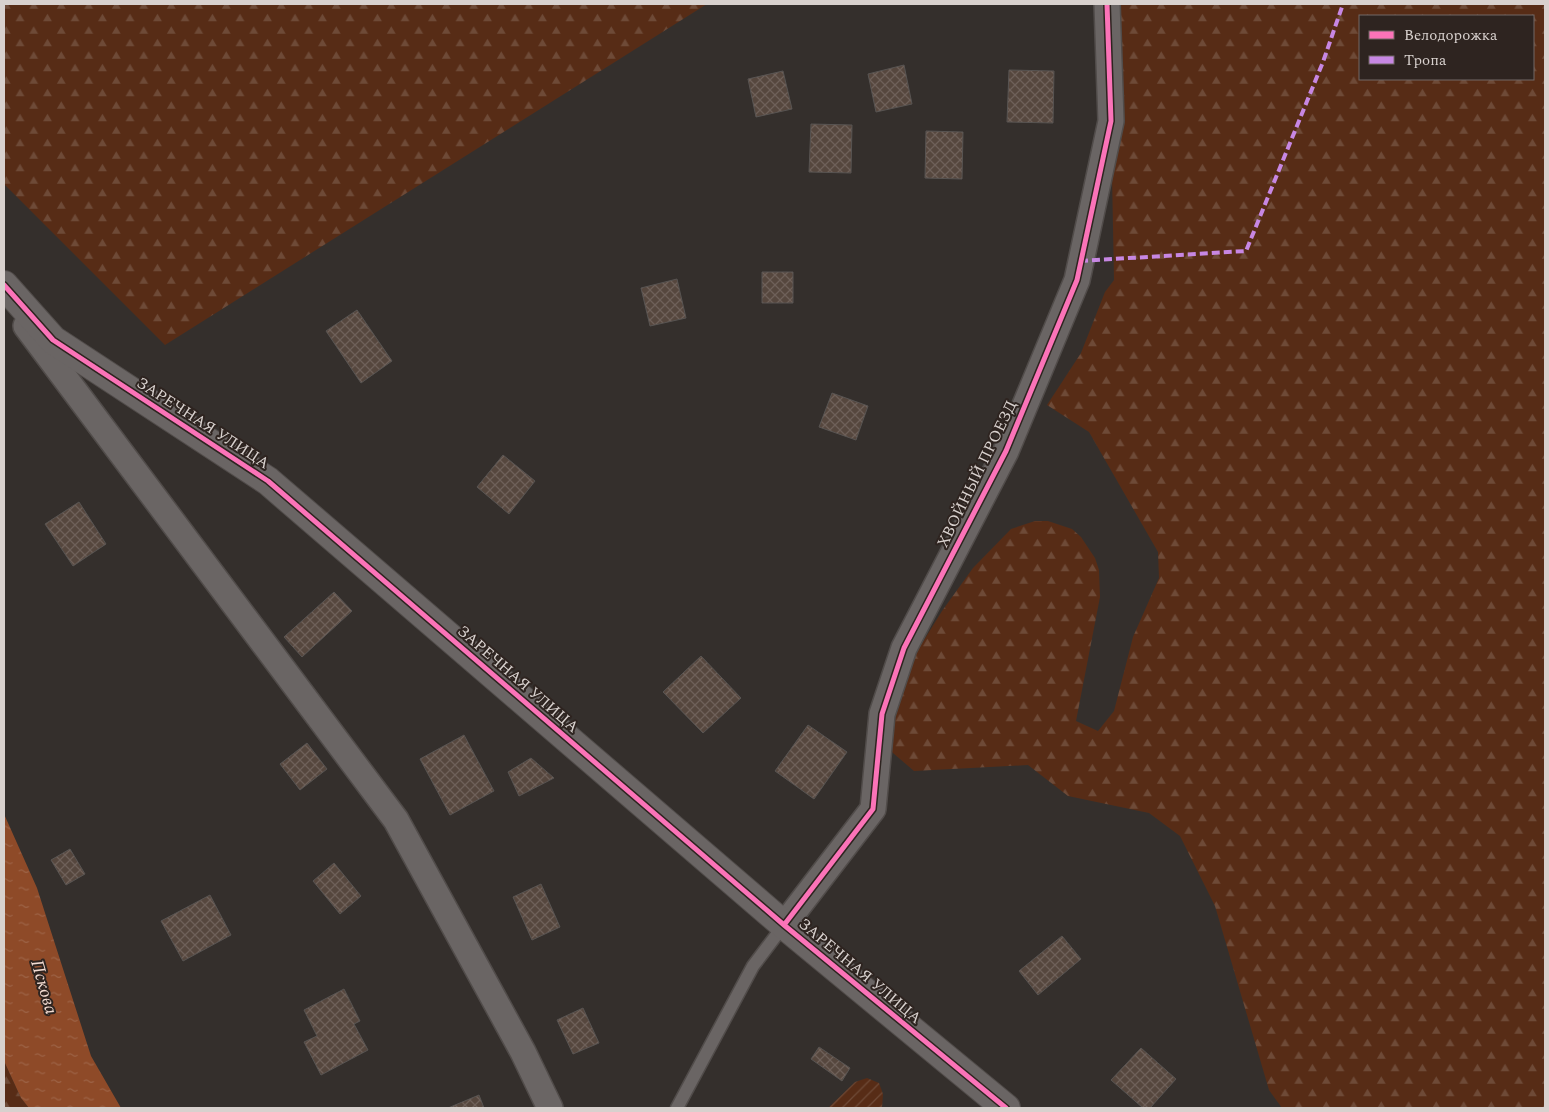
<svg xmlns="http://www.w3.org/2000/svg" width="1549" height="1112" font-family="Spectral,serif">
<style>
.forest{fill:url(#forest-firs);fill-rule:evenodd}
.garden{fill:url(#garden-furrows)}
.water{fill:url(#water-ripples)}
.building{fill:url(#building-cross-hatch);stroke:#585452}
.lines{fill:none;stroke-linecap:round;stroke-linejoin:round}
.lane-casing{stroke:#514c4a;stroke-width:15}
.street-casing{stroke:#514c4a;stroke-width:28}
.secondary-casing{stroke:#514c4a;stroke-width:30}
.lane{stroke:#6a6564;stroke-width:12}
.street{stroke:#6a6564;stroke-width:25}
.secondary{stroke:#6a6564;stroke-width:28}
.quiet{stroke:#c787e3;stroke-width:4;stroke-dasharray:8 4;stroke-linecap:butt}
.cycleway-casing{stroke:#2e2420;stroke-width:8}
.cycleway{stroke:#fb73b8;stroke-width:5}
.labels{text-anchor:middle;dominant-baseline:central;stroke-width:4;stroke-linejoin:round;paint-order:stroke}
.street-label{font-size:16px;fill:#d8d1ce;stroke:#2e2420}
.water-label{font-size:18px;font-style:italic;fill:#f3dcd2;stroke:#2e2420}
</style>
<defs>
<pattern id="forest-firs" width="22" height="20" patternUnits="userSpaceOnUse" patternTransform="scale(1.25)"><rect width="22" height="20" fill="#572c16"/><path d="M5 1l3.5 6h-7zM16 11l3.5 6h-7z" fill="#6e4a37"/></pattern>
<pattern id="garden-furrows" width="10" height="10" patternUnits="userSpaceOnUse" patternTransform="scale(1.25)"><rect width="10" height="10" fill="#572c16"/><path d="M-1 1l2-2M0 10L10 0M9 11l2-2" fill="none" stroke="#6e4a37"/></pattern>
<pattern id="water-ripples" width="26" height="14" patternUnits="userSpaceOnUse" patternTransform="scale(1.25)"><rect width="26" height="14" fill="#8e4a28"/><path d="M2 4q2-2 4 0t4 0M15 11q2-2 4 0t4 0" fill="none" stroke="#9d6346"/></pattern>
<pattern id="building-cross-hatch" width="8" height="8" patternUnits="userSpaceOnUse" patternTransform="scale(1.25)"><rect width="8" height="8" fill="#56473e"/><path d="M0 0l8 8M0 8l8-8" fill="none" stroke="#6e6059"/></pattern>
</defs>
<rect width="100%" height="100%" fill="#342f2c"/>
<path class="forest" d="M 4,4 L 707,4 L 165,345 L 4,184 Z
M 1103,4 L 1545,4 L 1545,1108 L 1282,1108 L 1269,1090 L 1215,906 L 1180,836 L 1149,813 L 1068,796 L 1028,765 L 914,771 L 886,747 L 901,677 L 942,611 L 973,568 L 1011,529 L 1035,521 L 1048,521 L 1072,529 L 1081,537 L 1095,558 L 1099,570 L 1100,597 L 1076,721 L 1098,731 L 1114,711 L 1133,637 L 1159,578 L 1158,552 L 1089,432 L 1047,405 L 1081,353 L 1105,292 L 1114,280 L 1111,121 ZM 1360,16 L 1533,16 L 1533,79 L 1360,79 Z
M 4,1061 L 21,1098 L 29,1108 L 4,1108 Z"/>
<path class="garden" d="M 867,1078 L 879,1083 L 883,1094 L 882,1108 L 828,1108 L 855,1082 Z"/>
<path class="water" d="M 4,814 L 37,888 L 91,1056 L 121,1108 L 29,1108 L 21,1098 L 4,1061 Z"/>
<path class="building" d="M 904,65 L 912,104 L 876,112 L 868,74 Z
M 1009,70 L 1054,71 L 1053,123 L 1007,122 Z
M 783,71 L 792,109 L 756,117 L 748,79 Z
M 811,124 L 852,125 L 851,173 L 809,172 Z
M 926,131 L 963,132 L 962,179 L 925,178 Z
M 762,272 L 793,272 L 793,303 L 762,303 Z
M 677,279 L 686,318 L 650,326 L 641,288 Z
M 357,310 L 392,361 L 361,383 L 326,331 Z
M 832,393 L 868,406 L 856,440 L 819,427 Z
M 503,455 L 535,481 L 509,514 L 477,487 Z
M 79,502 L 106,544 L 73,566 L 45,524 Z
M 334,592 L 352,611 L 302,657 L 284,637 Z
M 701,656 L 741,698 L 703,733 L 663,692 Z
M 808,725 L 847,752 L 814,799 L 775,771 Z
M 464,735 L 494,791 L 450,815 L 420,759 Z
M 307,743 L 327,769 L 300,790 L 280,764 Z
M 531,758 L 554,778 L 519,796 L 508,772 Z
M 70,849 L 85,874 L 66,885 L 51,860 Z
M 334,863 L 361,896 L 340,914 L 313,881 Z
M 541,884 L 560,927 L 532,940 L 513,897 Z
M 210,895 L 231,935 L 183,961 L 161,921 Z
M 1062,936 L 1081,959 L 1038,995 L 1019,971 Z
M 344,989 L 360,1021 L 354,1024 L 368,1050 L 321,1075 L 304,1042 L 317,1036 L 304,1010 Z
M 583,1008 L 599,1043 L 573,1054 L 557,1020 Z
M 819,1047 L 850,1068 L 842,1081 L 811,1059 Z
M 1141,1048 L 1176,1079 L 1150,1108 L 1143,1108 L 1111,1080 Z
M 479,1095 L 484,1108 L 448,1108 Z"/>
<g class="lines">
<defs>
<path id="lane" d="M 677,1108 L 753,966 L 784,925"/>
<path id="street" d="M 26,326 L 396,820 L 523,1052 L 550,1108
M 784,925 L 873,809 L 882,714 L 904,648 L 1006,451 L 1077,280 L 1111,121 L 1107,4"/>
<path id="secondary" d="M 4,285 L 53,340 L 268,481 L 784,925 L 1006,1108"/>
</defs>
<use href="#lane" class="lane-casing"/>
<use href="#street" class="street-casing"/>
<use href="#secondary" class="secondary-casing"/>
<use href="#lane" class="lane"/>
<use href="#street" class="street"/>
<use href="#secondary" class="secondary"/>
<path class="quiet" d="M 1080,261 L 1246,251 L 1323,62 L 1343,4"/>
<defs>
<path id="cycleway" d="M 4,285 L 53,340 L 268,481 L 784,925 L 1006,1108
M 784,925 L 873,809 L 882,714 L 904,648 L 1006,451 L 1077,280 L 1111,121 L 1107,4"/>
</defs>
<use href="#cycleway" class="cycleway-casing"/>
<use href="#cycleway" class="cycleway"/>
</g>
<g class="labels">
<g class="street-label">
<text transform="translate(203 423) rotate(33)">ЗАРЕЧНАЯ УЛИЦА</text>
<text transform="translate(977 474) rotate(-64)">ХВОЙНЫЙ ПРОЕЗД</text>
<text transform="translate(518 679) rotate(41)">ЗАРЕЧНАЯ УЛИЦА</text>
<text transform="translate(860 971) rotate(40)">ЗАРЕЧНАЯ УЛИЦА</text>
</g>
<g class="water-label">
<text transform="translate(44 987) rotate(74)">Пскова</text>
</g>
</g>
<rect width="1549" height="1112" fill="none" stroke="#d8d1ce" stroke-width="10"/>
<rect x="1359" y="15" width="175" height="65" fill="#2e2420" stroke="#726966"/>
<rect x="1369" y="31" width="25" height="8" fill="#fb73b8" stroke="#726966"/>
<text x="1404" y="40" font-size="15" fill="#d8d1ce">Велодорожка</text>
<rect x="1369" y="56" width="25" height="8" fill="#c787e3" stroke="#726966"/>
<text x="1404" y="65" font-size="15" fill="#d8d1ce">Тропа</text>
</svg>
